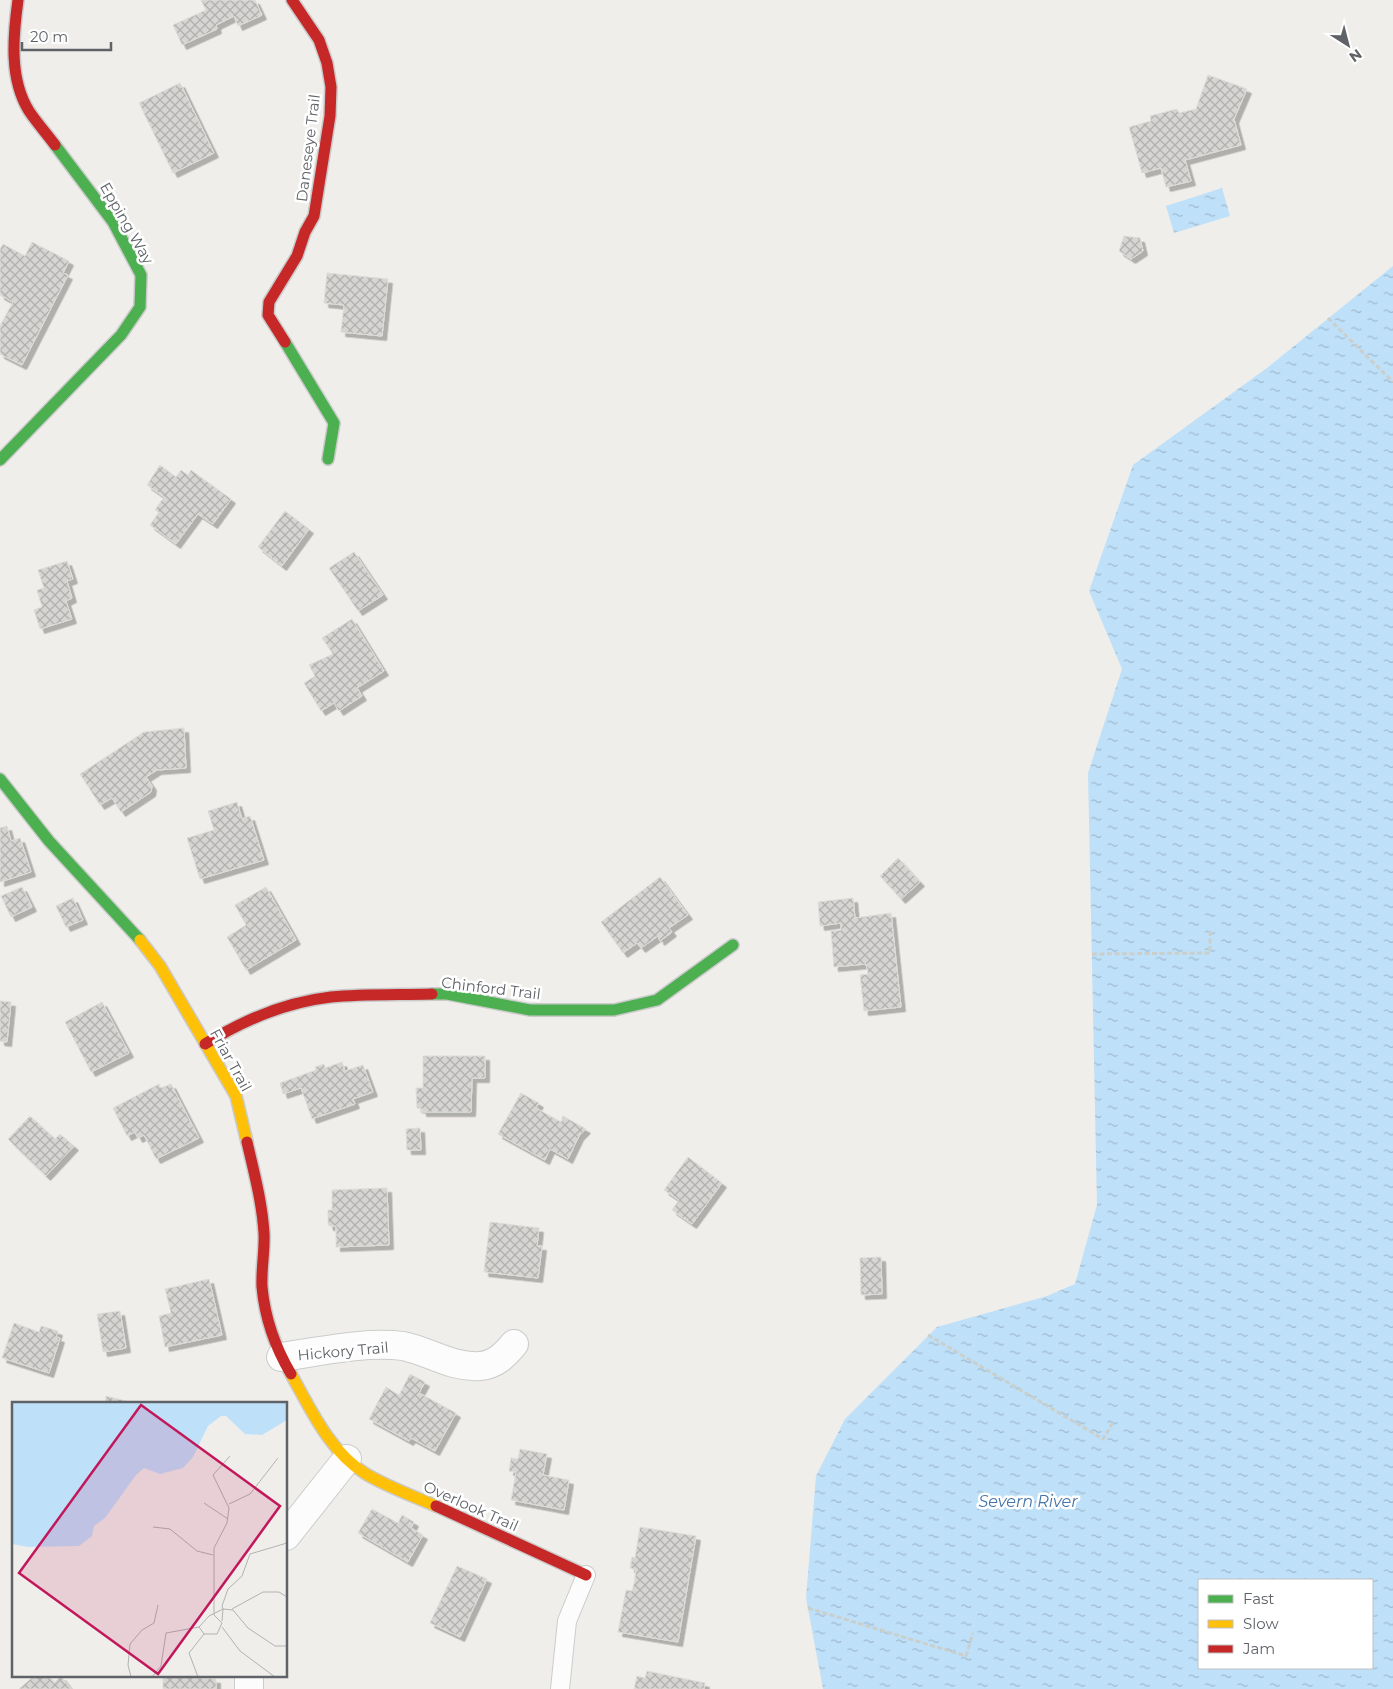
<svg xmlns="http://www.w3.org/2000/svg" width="1393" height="1689" font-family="Montserrat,sans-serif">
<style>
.water{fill:url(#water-ripples);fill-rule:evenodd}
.building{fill:url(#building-cross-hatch);stroke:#deddd9;filter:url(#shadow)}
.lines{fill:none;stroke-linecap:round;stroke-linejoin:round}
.lane-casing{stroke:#cbcccc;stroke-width:20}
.street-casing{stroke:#cbcccc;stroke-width:30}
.fast-casing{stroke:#cacacb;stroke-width:14}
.slow-casing{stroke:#cacacb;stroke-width:14}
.jam-casing{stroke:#cacacb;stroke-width:14}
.path{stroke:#cacfcc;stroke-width:3;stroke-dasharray:5 2.5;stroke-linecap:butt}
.lane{stroke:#fdfcfc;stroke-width:18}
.street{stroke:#fdfcfc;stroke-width:28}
.fast{stroke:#4caf50;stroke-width:11}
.slow{stroke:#ffc107;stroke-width:11}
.jam{stroke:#c62828;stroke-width:11}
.labels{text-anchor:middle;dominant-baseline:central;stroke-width:5;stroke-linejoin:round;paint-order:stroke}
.street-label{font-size:15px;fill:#5f6368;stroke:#fff}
.water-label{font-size:16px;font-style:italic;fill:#4174aa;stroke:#fff}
.inset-road{fill:none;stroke:#b1b2b2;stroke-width:1}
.view{fill:#c2185b;fill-opacity:0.15;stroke:#c2185b;stroke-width:2.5}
.inset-edge{fill:none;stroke:#5f6368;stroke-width:2.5}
</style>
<defs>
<pattern id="water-ripples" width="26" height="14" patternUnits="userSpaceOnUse" patternTransform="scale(1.25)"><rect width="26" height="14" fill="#bfe0f9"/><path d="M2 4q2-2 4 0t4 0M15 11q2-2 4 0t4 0" fill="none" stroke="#9eb9cd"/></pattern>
<pattern id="building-cross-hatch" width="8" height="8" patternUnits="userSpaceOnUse" patternTransform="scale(1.25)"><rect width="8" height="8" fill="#d6d5d3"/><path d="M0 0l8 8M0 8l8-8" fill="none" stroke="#b1b0af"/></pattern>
<filter id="shadow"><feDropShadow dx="4.5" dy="4.5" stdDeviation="0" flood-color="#0004"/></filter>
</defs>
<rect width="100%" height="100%" fill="#efeeea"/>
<path class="water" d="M 1222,188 L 1230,216 L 1174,233 L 1166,206 Z
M 1393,266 L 1393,1689 L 823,1689 L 806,1598 L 816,1476 L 845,1419 L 937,1327 L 1047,1296 L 1075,1284 L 1097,1205 L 1088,773 L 1122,669 L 1089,591 L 1133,465 L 1267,368 ZM 1372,1580 L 1372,1668 L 1199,1668 L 1199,1580 Z"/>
<path class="building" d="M 201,0 L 255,0 L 262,15 L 238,26 L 234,16 L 216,25 L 217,29 L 182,45 L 173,25 L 206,10 Z
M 1208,75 L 1247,89 L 1234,119 L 1241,145 L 1185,160 L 1191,181 L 1166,187 L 1161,168 L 1142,173 L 1129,127 L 1151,121 L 1150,116 L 1177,109 L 1179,113 L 1196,109 Z
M 180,83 L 214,153 L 173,173 L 139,103 Z
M 1124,236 L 1140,238 L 1143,251 L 1131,259 L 1119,251 Z
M 32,242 L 69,261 L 63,273 L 68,275 L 22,365 L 0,354 L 0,326 L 13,302 L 0,295 L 0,249 L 3,244 L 25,256 Z
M 327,273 L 388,279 L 382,336 L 341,332 L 344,305 L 324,303 Z
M 160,465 L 176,477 L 181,470 L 188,475 L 191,470 L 231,499 L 213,524 L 198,514 L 176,544 L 150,525 L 159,512 L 155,510 L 164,497 L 147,485 Z
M 285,511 L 309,529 L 282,566 L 258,547 Z
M 354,552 L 383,595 L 358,611 L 329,568 Z
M 67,561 L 73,579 L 67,581 L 72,598 L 66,601 L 72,619 L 40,629 L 34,610 L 42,607 L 37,590 L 44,588 L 38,570 Z
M 352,619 L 384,671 L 357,688 L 362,696 L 348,705 L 339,711 L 334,703 L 321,711 L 304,683 L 315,676 L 309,665 L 333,654 L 322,638 Z
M 184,728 L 186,768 L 157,770 L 146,777 L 152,786 L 151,792 L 121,812 L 112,798 L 100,805 L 80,774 L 144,732 Z
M 237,802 L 242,819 L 250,816 L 264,860 L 200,879 L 187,838 L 214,830 L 208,811 Z
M 7,826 L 11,841 L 20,838 L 31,872 L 0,882 L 0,828 Z
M 898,858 L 920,882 L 901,899 L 880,876 Z
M 660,877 L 688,915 L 669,928 L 672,932 L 660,941 L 658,936 L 641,948 L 637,943 L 623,953 L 601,922 Z
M 22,887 L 32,907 L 11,917 L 1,896 Z
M 266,887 L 296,940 L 246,970 L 227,937 L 246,925 L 235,905 Z
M 73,898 L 83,920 L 66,927 L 56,906 Z
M 853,898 L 855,918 L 891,913 L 901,1007 L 864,1011 L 860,975 L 868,974 L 866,964 L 834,967 L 831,931 L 841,930 L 841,923 L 820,926 L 818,902 Z
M 0,1001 L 11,1002 L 7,1042 L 0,1041 Z
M 102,1002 L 129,1053 L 91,1072 L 65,1022 Z
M 423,1056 L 485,1056 L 485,1078 L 472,1078 L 471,1112 L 422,1112 L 422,1109 L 417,1108 L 416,1088 L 423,1088 Z
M 342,1062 L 345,1071 L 363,1065 L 373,1092 L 353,1099 L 355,1104 L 312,1119 L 301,1088 L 283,1094 L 280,1083 L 316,1070 L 315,1067 L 324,1064 L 325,1068 Z
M 159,1084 L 161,1088 L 171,1084 L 199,1138 L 156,1159 L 144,1135 L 138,1138 L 135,1132 L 127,1136 L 113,1108 Z
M 521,1093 L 539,1103 L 536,1108 L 561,1122 L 563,1116 L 586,1129 L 579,1136 L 568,1159 L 550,1149 L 545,1160 L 498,1134 Z
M 30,1116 L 55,1139 L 60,1134 L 74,1146 L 46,1176 L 8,1139 Z
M 420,1128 L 421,1150 L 407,1150 L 406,1129 Z
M 688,1157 L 722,1183 L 692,1224 L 672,1210 L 679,1200 L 664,1190 Z
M 387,1188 L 389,1245 L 336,1247 L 336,1226 L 329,1226 L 328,1222 L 328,1210 L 332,1210 L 332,1190 Z
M 490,1222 L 539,1228 L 537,1246 L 542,1246 L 538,1278 L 484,1272 Z
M 881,1257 L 882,1294 L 861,1295 L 860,1258 Z
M 209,1279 L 222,1335 L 165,1347 L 159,1316 L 171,1313 L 165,1289 Z
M 120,1311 L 126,1348 L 103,1352 L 97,1314 Z
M 14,1323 L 39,1332 L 41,1326 L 58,1331 L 56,1337 L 60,1338 L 49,1373 L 2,1358 Z
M 410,1374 L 425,1382 L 419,1393 L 456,1413 L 435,1451 L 411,1438 L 409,1441 L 369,1419 L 386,1387 L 399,1395 Z
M 106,1396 L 126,1401 L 125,1403 L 105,1403 Z
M 520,1449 L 547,1454 L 543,1475 L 569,1480 L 564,1510 L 511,1500 L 516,1472 L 509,1471 L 511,1458 L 518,1459 Z
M 372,1509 L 398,1523 L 402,1515 L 414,1522 L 411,1528 L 423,1535 L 408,1562 L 358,1533 Z
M 640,1527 L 696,1536 L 678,1642 L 618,1632 L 626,1590 L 632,1591 L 634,1584 L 636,1570 L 630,1568 L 632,1557 L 635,1558 Z
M 457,1566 L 487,1579 L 460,1637 L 430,1623 Z
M 647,1671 L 705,1683 L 704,1689 L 634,1689 L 637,1676 L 645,1678 Z
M 35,1675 L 47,1675 L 54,1683 L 61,1676 L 71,1689 L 19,1689 Z
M 163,1676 L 216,1679 L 216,1689 L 163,1689 Z"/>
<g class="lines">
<defs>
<path id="lane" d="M 560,1689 L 567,1621 L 586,1575"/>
<path id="street" d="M 281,1357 C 318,1352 365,1341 403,1346 C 429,1351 451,1368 480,1366 C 495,1365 505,1355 514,1344
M 286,1536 L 347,1459
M 249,1689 L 249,1675"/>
<path id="fast" d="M 285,342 L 334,423 L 328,459
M 0,460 L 121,335 L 140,307 L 141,275 L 113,222 L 55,145
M 0,779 L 49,841 L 140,940
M 432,994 L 447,994 L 530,1010 L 614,1010 L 657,1000 L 733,945"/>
<path id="slow" d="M 140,940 L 160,966 L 236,1096 L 247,1142
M 291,1374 C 311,1410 330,1452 366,1474 C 388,1487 413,1496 436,1506"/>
<path id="jam" d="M 18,0 C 13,36 9,79 29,111 C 37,123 47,134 55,145
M 285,342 L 268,315 L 269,302 L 297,256 L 305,232 L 314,216 L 330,116 L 331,87 L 327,63 L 319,40 L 292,0
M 205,1044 C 242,1021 287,1002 331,997 C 364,994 398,995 432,994
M 247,1142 C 254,1172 262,1202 264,1233 C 265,1251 261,1269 262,1287 C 265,1319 275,1347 291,1374
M 436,1506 L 586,1575"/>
</defs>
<use href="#lane" class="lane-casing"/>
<use href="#street" class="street-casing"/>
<use href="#fast" class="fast-casing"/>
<use href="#slow" class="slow-casing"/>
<use href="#jam" class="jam-casing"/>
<path class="path" d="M 1328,318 L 1393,382
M 1092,954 L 1210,953 L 1210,931
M 928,1335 L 1103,1439 L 1114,1421
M 808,1608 L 966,1656 L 973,1633"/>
<use href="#lane" class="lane"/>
<use href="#street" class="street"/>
<use href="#fast" class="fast"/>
<use href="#slow" class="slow"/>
<use href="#jam" class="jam"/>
</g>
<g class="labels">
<g class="street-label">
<text transform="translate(308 148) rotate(-83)">Daneseye Trail</text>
<text transform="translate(127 223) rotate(60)">Epping Way</text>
<text transform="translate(491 988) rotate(7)">Chinford Trail</text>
<text transform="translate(231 1060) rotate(61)">Friar Trail</text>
<text transform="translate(343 1351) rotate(-5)">Hickory Trail</text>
<text transform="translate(471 1506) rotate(24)">Overlook Trail</text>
</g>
<g class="water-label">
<text x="1028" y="1501">Severn River</text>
</g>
</g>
<g transform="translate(12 1402)">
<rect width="275" height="275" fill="#efeeea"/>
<path d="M 0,0 L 275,0 L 275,18 L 250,33 L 233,32 L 214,14 L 209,14 L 196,24 L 181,55 L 171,66 L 148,72 L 132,66 L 124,73 L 93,116 L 82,124 L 80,134 L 67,144 L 16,145 L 0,142 Z" fill="#bfe0f9"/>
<path class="inset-road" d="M 192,101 L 216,117M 217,102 L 238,92 L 266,56M 141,125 L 158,127 L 185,149 L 201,153M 275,141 L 238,152 L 230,174 L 216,187 L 210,204 L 211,207 L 221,208 L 236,226 L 263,244 L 275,244M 220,207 L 251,190 L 267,190 L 275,195M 202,213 L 202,146 L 215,121 L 217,106 L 201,73 L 218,54M 187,225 L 192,232 L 205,232 L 210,221 L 202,213M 187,225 L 197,214 L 211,207 L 210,219M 210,225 L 228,249 L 263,275M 119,275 L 116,263 L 118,242 L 130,228 L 142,221 L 146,203M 140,275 L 149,264 L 154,231 L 187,225M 186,275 L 177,251 L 192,232"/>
<path class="view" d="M 129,3 L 268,104 L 146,272 L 7,171 Z"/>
<rect width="275" height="275" class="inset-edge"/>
</g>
<rect x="1198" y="1579" width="175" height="90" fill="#ffffff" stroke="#bfc1c3"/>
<rect x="1208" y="1595" width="25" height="8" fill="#4caf50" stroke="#bfc1c3"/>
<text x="1243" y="1604" font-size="15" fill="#5f6368">Fast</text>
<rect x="1208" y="1620" width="25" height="8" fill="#ffc107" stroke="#bfc1c3"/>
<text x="1243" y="1629" font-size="15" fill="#5f6368">Slow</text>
<rect x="1208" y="1645" width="25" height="8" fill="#c62828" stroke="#bfc1c3"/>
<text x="1243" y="1654" font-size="15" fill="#5f6368">Jam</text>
<g transform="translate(1348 45) rotate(144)" stroke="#ffffff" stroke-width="4" paint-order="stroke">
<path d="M0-4L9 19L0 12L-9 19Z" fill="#5f6368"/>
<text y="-8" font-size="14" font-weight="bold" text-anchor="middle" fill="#5f6368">N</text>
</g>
<path d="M22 42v8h89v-8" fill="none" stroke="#5f6368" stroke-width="2.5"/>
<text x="30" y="42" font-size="15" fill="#5f6368" stroke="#ffffff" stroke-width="4" paint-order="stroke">20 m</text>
</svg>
